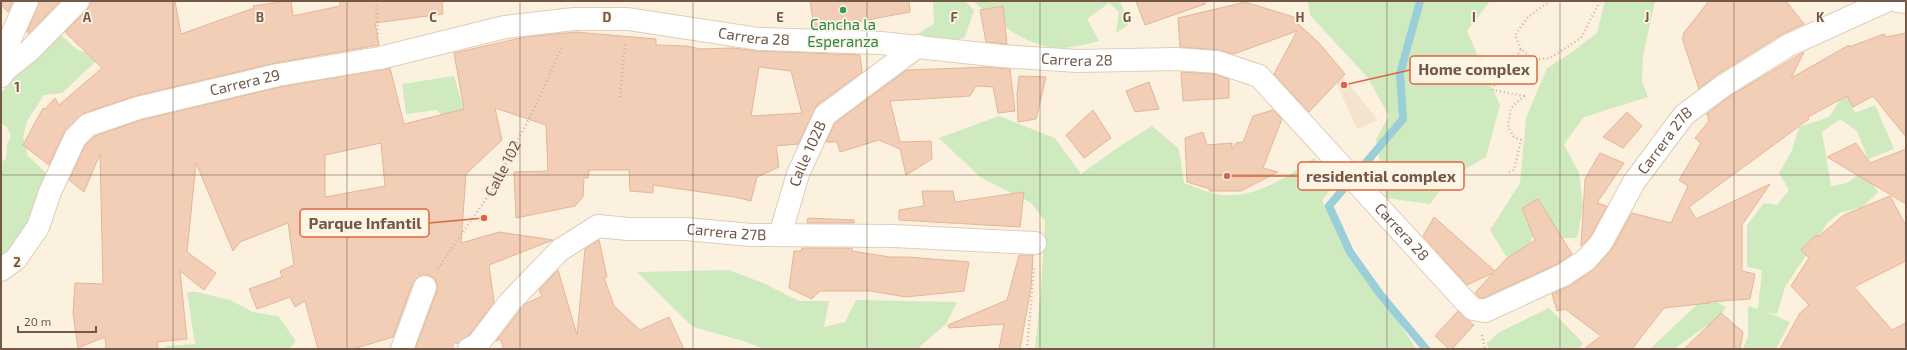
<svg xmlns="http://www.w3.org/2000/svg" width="1907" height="350" font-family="'Exo 2',sans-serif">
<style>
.residential{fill:#f4e3cd}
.green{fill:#cfeabe}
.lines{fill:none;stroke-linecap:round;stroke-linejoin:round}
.stream{stroke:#9aced8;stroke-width:8}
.building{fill:#f2ceb6;stroke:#e5b596;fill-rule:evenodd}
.street-casing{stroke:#e0cdbb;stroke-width:24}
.secondary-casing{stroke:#e5ceb9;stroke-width:24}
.path{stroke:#d6b29a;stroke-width:2.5;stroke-dasharray:1 3;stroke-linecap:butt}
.street{stroke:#fff;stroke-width:22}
.secondary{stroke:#fff;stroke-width:22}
.grid{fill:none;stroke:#735747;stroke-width:1;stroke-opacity:0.55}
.leisure-dot{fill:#2e9e5b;stroke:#fff5e5;stroke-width:1.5}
.labels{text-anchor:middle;stroke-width:3.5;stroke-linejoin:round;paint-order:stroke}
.leisure-label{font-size:15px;fill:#27864d;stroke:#fff5e5}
.street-label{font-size:15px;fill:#735747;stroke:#fff5e5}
.grid-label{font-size:13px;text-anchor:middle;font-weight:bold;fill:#735747;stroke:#fff5e5;stroke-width:3.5;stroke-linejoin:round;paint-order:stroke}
.leader{fill:none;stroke:#de6542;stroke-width:1.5}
.callout-dot{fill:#de6542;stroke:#fff5e5;stroke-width:1.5}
.callout{fill:#fff5e5;stroke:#de6542;stroke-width:1.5}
.callout-label{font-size:16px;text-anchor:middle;font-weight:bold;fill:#735747}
</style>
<rect width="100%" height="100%" fill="#fcf1df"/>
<polygon class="residential" points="1322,51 1378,120 1357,129"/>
<g class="green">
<polygon points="933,1 965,1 974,10 965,37 945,44 914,36 934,24"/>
<path d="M 973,1 L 1120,1 L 1129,24 L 1116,33 L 1119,12 L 1109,3 L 1087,19 L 1099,41 C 1090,43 1081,46 1072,47 C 1033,54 1000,24 973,1 Z"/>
<polygon points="1308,1 1490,1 1467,31 1500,105 1486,157 1448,179 1430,204 1386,198 1376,139 1389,116 1368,78 1310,15"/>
<polygon points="1605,1 1655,1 1643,56 1642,81 1648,97 1584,117 1564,144 1579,173 1583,207 1577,238 1559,238 1538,227 1515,271 1490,230 1520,183 1526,118 1547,68 1568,55 1597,33"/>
<path d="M 57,32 C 69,41 71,48 86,53 L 98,38 L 126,46 L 94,63 L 62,93 L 44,95 L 27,121 L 23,137 L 28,156 L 49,176 L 28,228 L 1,260 L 1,163 L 6,158 L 7,145 L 11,136 L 7,127 L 1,123 L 1,94 L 11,79 Z"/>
<polygon points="454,76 465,114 443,116 437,110 406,114 402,84"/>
<polygon points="1845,92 1855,113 1875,105 1894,149 1868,159 1857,131 1840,119 1822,132 1831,186 1847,183 1864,170 1878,192 1863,207 1840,213 1828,222 1785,287 1777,314 1766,312 1790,322 1776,349 1743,349 1748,336 1748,306 1758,309 1762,270 1747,267 1747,225 1764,203 1777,205 1789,190 1779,173 1792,150 1799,127 1829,117"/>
<path d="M 999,116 L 1055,138 L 1081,174 L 1120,146 L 1152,126 L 1179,149 L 1184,183 C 1196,187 1210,194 1222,195 C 1257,198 1287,177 1314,158 L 1337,181 L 1322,201 L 1416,349 L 1035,349 L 1041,290 L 1045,221 L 1031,203 L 980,177 L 939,138 Z"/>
<polygon points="729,270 763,283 799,301 829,301 824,327 845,322 856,300 957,302 946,324 917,349 765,349 743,341 693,327 637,272"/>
<polygon points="187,292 196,292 230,300 253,312 278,316 296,341 289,349 167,349 166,346 195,344"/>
<polygon points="1706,296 1726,307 1713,328 1706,326 1674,349 1650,349"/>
<polygon points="1549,308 1583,343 1579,349 1488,349 1487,343 1498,333"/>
</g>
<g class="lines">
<polyline class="stream" points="1420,1 1400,74 1403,119 1329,206 1350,252 1380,294 1426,349"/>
</g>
<g class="building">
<polygon points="1,1 13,1 8,12 1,5"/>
<polygon points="39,1 60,1 29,34 27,32"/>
<polygon points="90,1 175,1 181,34 254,8 253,6 287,1 291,1 293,16 340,6 340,1 442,1 443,14 375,23 379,45 275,63 135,96 84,113 64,133 49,165 23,145 43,108 45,109 55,98 59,105 102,68 65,32 87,10"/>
<polygon points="810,1 909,1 910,12 856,22 857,30 814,28"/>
<polygon points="1136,1 1205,1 1205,4 1145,25"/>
<polygon points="1709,1 1786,1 1804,24 1782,34 1716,75 1699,89 1682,38 1684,35 1683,34"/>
<polygon points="1245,2 1294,17 1294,20 1319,43 1345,74 1309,112 1274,74 1297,31 1234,54 1218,50 1180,47 1178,18"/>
<polygon points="1003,6 1007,44 986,42 980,10"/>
<path d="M 575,32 L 656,39 L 656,45 L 687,46 L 700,49 L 732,48 L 758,51 L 860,55 L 862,72 L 817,105 L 798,144 L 776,146 L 779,167 L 757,177 L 751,201 L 735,197 L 653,185 L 653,193 L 630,191 L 629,170 L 589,170 L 588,178 L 584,178 L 583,197 L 575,206 L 516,218 L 514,172 L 548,171 L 546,125 L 495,108 L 502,140 L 466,174 L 461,243 L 499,232 L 553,240 L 489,265 L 494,302 L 470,334 L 458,344 L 454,342 L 452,349 L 415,349 L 437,291 L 437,285 L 435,279 L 429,275 L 423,275 L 417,278 L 413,282 L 393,337 L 353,349 L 318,349 L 305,301 L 295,307 L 290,297 L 257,309 L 249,289 L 282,277 L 280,271 L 294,265 L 288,223 L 240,242 L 233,251 L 196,163 L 187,252 L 216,273 L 204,290 L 180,271 L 187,339 L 157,342 L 158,349 L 106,349 L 105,337 L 78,348 L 73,313 L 75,283 L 103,284 L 100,154 L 84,192 L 69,180 L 85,145 L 95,136 L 141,120 L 280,87 L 390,68 L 404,124 L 464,109 L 454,53 L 525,37 ZM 759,67 L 791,71 L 802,113 L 751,116 ZM 381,143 L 385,186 L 325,197 L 325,155 Z"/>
<polygon points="1906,33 1906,137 1873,96 1853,107 1847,96 1808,117 1809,119 1689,207 1696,219 1770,184 1742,225 1742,271 1755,274 1750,299 1707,302 1709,303 1664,308 1632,349 1584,349 1601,336 1565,309 1557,311 1552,294 1570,286 1595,268 1612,249 1632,213 1671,223 1688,186 1679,180 1701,143 1695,138 1709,121 1707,114 1730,96 1804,52 1791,78 1849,45 1849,47 1884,34 1886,37"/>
<polygon points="989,67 1010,69 1015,111 998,113 993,87 976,86 970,96 890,101 900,142 931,141 932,159 906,175 900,149 879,140 840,152 837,142 826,142 835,123 907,70"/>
<polygon points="1181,72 1215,74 1229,79 1229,98 1183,101"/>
<polygon points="1019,76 1046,77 1036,119 1018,122 1017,94"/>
<polygon points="1149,82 1159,109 1135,112 1126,91"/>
<polygon points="1093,110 1111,138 1084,158 1066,135"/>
<polygon points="1273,110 1282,119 1263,168 1278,172 1241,191 1209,191 1210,189 1187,182 1185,138 1203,132 1207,145 1232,143 1232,149 1236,143 1243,142 1253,116"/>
<polygon points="1627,112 1642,126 1623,148 1603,137"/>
<polygon points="1856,143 1870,163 1906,149 1906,204 1827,157"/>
<polygon points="1600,153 1624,163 1597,203 1607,206 1591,236 1581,246 1585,179"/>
<polygon points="922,191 953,191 955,202 1024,192 1020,227 899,220 899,210 924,206"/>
<polygon points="1890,196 1906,226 1906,261 1854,287 1892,330 1906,323 1906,349 1780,349 1800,313 1809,305 1791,286 1809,258 1801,250 1815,236 1819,236 1844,215"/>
<polygon points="1538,199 1572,254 1557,264 1483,298 1479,297 1475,293 1493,273 1467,285 1423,236 1434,217 1495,271 1506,259 1535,240 1522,208"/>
<polygon points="808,218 854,220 854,223 807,223"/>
<polygon points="599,240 607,277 604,278 614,306 640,330 669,317 684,349 504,349 500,339 496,341 525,304 542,296 539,290 558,270 577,335 585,249"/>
<polygon points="802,248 852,248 852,251 890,257 908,257 969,262 964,291 906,297 870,291 820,291 812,299 789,288 794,251 801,251"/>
<polygon points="1019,255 1033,255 1031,287 1020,349 999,349 1004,324 949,328 948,325 1007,300"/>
<polygon points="1458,311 1474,325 1452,349 1449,349 1435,336"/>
<polygon points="1721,313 1743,332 1740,349 1684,349"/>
</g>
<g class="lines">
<defs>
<g id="street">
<polyline points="1898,1 1906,2"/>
<polyline points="4,71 29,51 78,1"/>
<path id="s2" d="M 780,235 L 798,174 L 825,115 L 918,46"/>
<path id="s3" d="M 1,270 L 16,259 L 38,227 L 50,192 L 75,138 L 88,125 L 138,108 L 278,75 L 380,58 L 505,27 L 574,19 L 628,19 L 759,39 L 881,43 L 1001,56 L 1078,61 L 1176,59 L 1217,62 L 1259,76 L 1464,300 L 1473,309 L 1485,311 L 1563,275 L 1586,260 L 1601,243 L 1634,182 L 1684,115 L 1723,86 L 1789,45 L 1886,1"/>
<polyline points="402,349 425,287"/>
<path id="s4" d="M 469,349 L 478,344 L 510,302 L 560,250 L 598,226 L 628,229 L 686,229 L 751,235 L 894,236 L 1035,243"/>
</g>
<polyline id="secondary" points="1,76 4,71 10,39 27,1"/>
</defs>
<use href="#street" class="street-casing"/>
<use href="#secondary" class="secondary-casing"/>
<g class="path">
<polyline points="376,1 378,34"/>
<polyline points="1521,49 1515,35 1528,17 1550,1"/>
<polyline points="620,97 625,44"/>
<polyline points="1509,172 1514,170 1521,140 1514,137 1508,127 1511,108 1524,96 1493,90 1498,72 1506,57 1515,60 1521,49 1534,60 1550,58 1581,38 1600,1"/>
<path id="s1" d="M 438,268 L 491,192 L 536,105 L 562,46"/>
<polyline points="1482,335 1485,349"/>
<polyline points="1027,349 1034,267"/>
</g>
<use href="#street" class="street"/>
<use href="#secondary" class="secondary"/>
</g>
<path class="grid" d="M 173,1 L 173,349M 347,1 L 347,349M 520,1 L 520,349M 693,1 L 693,349M 867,1 L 867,349M 1040,1 L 1040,349M 1214,1 L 1214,349M 1387,1 L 1387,349M 1560,1 L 1560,349M 1734,1 L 1734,349M 1,175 L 1906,175"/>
<circle class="leisure-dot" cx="843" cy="10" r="4"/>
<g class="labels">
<g class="leisure-label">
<text x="843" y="30">Cancha la<tspan x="843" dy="17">Esperanza</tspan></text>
</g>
<g class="street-label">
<text dy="5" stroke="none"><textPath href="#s3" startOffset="852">Carrera 28</textPath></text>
<text dy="5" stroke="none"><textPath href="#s3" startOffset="1176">Carrera 28</textPath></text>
<text dy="5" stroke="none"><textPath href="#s3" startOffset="335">Carrera 29</textPath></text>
<text dy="5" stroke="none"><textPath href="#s3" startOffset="1946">Carrera 27B</textPath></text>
<text dy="5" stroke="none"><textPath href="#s2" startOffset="86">Calle 102B</textPath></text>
<text dy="5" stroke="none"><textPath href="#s1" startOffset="119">Calle 102</textPath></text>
<text dy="5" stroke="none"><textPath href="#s4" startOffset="309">Carrera 27B</textPath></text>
<text dy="5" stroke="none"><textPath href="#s3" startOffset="1572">Carrera 28</textPath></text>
</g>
</g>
<g class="grid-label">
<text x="87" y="22">A</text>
<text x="260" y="22">B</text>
<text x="433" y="22">C</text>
<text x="607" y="22">D</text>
<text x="780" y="22">E</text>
<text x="954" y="22">F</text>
<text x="1127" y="22">G</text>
<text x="1300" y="22">H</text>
<text x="1474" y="22">I</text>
<text x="1647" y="22">J</text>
<text x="1820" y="22">K</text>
<text x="17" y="92">1</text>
<text x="17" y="267">2</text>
</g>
<path class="leader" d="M1344 85L1410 70M1227 176L1298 176M484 218L429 223"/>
<g class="callout-dot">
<circle cx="1344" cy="85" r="4"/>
<circle cx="1227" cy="176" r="4"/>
<circle cx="484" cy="218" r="4"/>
</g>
<g class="callout">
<rect x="1410" y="56" width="127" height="28" rx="4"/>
<rect x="1298" y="162" width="166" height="28" rx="4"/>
<rect x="300" y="209" width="129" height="28" rx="4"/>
</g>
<g class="callout-label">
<text x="1474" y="75">Home complex</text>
<text x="1381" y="182">residential complex</text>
<text x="365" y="229">Parque Infantil</text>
</g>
<rect width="1907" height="350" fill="none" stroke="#735747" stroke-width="4"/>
<path d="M18 326v6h78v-6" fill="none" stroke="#735747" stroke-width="2"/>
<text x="24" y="326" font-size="12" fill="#735747" stroke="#fff5e5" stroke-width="3" paint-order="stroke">20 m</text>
</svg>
